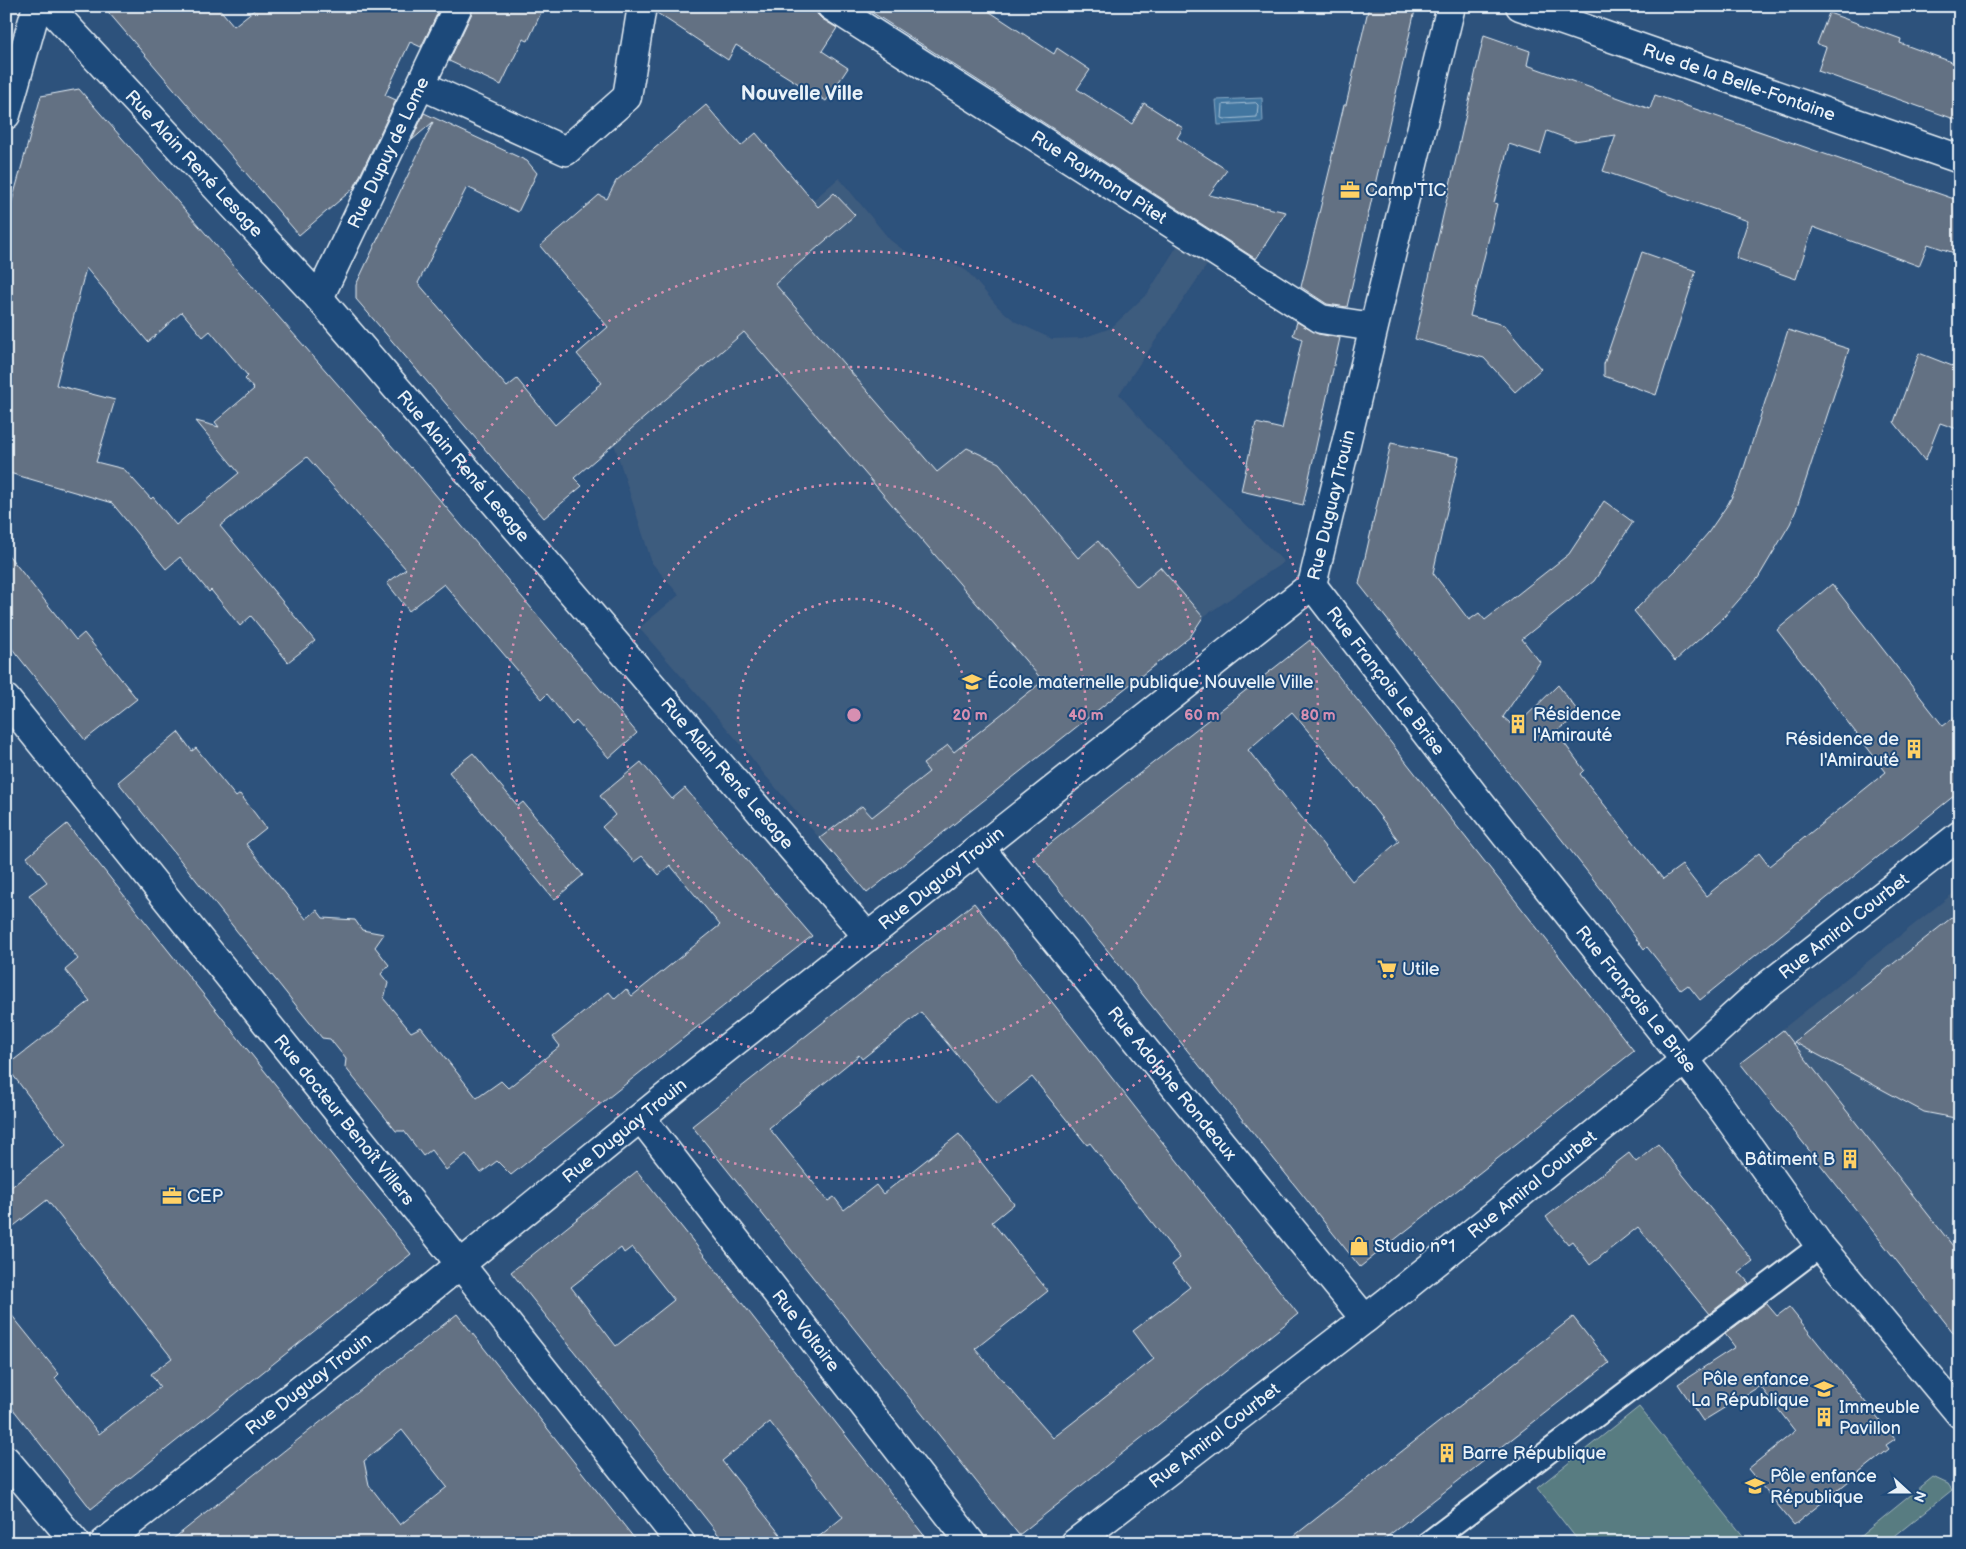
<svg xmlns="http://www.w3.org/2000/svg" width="1966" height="1549" font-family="'Balsamiq Sans',sans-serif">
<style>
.built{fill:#3e5b7e}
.green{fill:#597c81;stroke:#a0b6bc}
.water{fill:#4376a0;stroke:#85a7c3}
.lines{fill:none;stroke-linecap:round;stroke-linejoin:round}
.shore{stroke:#a6c0d5;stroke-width:1}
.building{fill:#647183;stroke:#e8f1f8;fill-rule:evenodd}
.lane-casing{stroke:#e8f1f8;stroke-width:26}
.street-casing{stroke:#e8f1f8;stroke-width:31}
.lane{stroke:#1f4a7a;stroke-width:22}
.street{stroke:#1f4a7a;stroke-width:28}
.ring{fill:none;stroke:#d78fb1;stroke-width:2.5;stroke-dasharray:2.5 5}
.labels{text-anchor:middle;stroke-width:4;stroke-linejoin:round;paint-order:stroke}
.street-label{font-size:18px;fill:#e8f1f8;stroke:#1f4a7a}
.poi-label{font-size:18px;fill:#e8f1f8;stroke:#1f4a7a;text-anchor:start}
.quarter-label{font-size:20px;font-weight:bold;fill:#e8f1f8;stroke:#1f4a7a}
.centre{fill:#d78fb1;stroke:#1f4a7a;stroke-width:2.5}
.ring-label{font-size:15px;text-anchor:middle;font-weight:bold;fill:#d78fb1;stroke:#1f4a7a;stroke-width:4;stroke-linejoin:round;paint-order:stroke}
</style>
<rect width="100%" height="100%" fill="#2d527c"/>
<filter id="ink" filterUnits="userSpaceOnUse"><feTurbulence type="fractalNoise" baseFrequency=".02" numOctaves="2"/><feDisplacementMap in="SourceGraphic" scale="10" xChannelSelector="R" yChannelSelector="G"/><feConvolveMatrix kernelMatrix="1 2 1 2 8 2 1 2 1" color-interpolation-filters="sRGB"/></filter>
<g filter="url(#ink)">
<g class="built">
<polygon points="839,178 890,240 902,249 919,258 953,263 967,271 999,308 1016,322 1052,339 1083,338 1111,328 1148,293 1179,243 1209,262 1119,394 1147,427 1284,562 1203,617 867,893 764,774 744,748 639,628 679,595 652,563 596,387"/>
<polygon points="1960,888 1960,1341 1740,1063"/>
</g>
<g class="green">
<polygon points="1639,1407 1749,1543 1580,1543 1537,1488"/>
<polygon points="1933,1477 1948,1484 1952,1490 1886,1543 1852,1543"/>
</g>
<polygon class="water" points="1262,98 1263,122 1218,125 1216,100"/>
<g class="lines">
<polygon class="shore" points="1256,103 1258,105 1257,117 1225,119 1222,118 1223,105"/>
</g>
<g class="building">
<polygon points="103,6 217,6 234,26 259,6 441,6 421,47 410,42 385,95 396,100 354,188 299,235"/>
<polygon points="473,6 544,6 528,41 523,39 501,85 449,61 472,13"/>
<polygon points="657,6 816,6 817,14 822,19 837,28 822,51 848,68 826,101 736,45 728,60 657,13"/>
<polygon points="862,6 981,6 1054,54 1057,48 1090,70 1077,89 1132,124 1144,103 1183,128 1177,138 1227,170 1209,195 1286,212 1256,259"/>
<polygon points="1369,6 1416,6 1347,307 1327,304 1301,287 1332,160 1331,160 1344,105 1346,105"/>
<polygon points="1829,13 1901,39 1900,43 1960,65 1960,121 1818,71 1826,47 1817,44"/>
<polygon points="1484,35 1530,51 1527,65 1650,109 1655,95 1960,201 1960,255 1928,244 1919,266 1813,227 1796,279 1736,258 1748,221 1603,171 1616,135 1574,141 1547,131 1540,154 1509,144 1494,203 1497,204 1470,316 1504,325 1541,369 1515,392 1484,358 1415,339"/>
<path d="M 79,89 L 411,468 L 412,467 L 637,733 L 609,758 L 576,721 L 572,725 L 547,694 L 542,699 L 444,584 L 409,611 L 387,583 L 406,569 L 307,457 L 220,526 L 315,641 L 288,662 L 251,616 L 240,626 L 211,590 L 209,592 L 180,557 L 166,569 L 112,503 L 6,472 L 6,223 L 41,96 ZM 86,268 L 148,342 L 182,312 L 203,337 L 210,331 L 248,376 L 245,379 L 254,389 L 215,422 L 219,427 L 196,421 L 239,473 L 176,525 L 153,497 L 151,499 L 124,469 L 96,462 L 115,400 L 56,385 Z"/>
<polygon points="706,105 741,146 756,133 818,207 834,193 855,215 775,284 937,472 967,448 999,463 1078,558 1098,541 1137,587 1160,567 1203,617 1190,637 867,893 820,838 862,806 872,817 929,772 923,764 948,745 954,752 1043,681 744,332 574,478 582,486 544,518 356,299 356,285 433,122 412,140 424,113 527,161 537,173 518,212 467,187 418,283 507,387 517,379 555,425 597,388 596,387 602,383 577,354 608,327 540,246 599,195 607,199 616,181"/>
<polygon points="1642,252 1696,271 1656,395 1604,376 1604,364"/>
<polygon points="1297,322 1318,334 1340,338 1303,505 1241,491 1256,423 1282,429 1302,339 1293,335"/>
<polygon points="1788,330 1849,349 1796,510 1790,524 1758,578 1724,617 1675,661 1634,611 1679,567 1708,533 1728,504 1739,483"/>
<polygon points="1919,353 1960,369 1960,430 1940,423 1925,461 1894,422"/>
<polygon points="1391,443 1459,457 1433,573 1469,620 1479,613 1485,620 1569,554 1604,501 1633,522 1594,581 1522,639 1540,662 1503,717 1515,727 1558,685 1580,714 1556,732 1584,770 1580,774 1663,879 1682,865 1706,896 1759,853 1769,866 1886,772 1777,630 1832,584 1943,726 1960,713 1960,791 1700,1000 1688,985 1681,990 1647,947 1644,950 1601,889 1359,584"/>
<polygon points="6,552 76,640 84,633 137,699 85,740 6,641"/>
<path d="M 1310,640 L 1634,1051 L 1360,1267 L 1033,857 ZM 1292,712 L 1357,789 L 1358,788 L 1399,841 L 1352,881 L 1248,750 Z"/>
<polygon points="178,732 192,751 196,748 236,797 240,794 266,828 246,844 306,919 317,910 323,918 355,920 362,930 384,934 375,947 389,965 381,974 388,983 384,999 411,1032 421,1027 477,1098 501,1081 508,1088 560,1046 553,1037 609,992 615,999 626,989 632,996 720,925 670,865 659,875 642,856 634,862 602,827 615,815 600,796 641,762 672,799 685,788 812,936 511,1175 497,1161 481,1173 466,1154 446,1170 431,1150 423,1156 404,1131 396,1131 345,1067 346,1059 330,1039 322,1038 118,782"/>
<polygon points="473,753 518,806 523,802 583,875 554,900 449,772"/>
<polygon points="67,824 411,1254 91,1509 6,1400 6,1308 59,1374 55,1378 99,1434 160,1387 151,1374 172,1358 47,1200 6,1232 6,1191 66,1145 6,1066 90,1001 65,970 78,959 29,895 47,882 27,857"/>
<path d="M 974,903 L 1298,1314 L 1019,1535 L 692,1126 ZM 921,1012 L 998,1104 L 1032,1077 L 1087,1145 L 1090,1143 L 1180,1258 L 1172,1265 L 1190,1287 L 1133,1331 L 1154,1359 L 1053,1438 L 975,1349 L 1048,1291 L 992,1222 L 1014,1204 L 959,1134 L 883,1194 L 876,1185 L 844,1210 L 834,1197 L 828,1201 L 769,1128 L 859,1055 L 862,1059 Z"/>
<polygon points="1960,911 1960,1119 1924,1112 1794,1042"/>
<polygon points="1783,1030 1960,1255 1960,1341 1740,1063"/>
<polygon points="1658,1144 1753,1261 1739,1272 1749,1283 1709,1314 1638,1227 1590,1265 1572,1241 1568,1244 1546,1217 1629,1153 1636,1162"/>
<path d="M 637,1171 L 720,1275 L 930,1543 L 811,1543 L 843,1517 L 770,1422 L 722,1461 L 787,1543 L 725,1543 L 577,1355 L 511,1272 ZM 632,1247 L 674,1300 L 616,1346 L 571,1287 L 621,1248 L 624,1253 Z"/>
<polygon points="1766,1303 1777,1316 1789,1307 1895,1439 1886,1445 1889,1449 1794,1525 1748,1469 1795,1431 1760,1386 1703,1421 1678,1384 1735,1347 1725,1334"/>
<path d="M 457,1314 L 638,1543 L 168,1543 L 367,1385 ZM 402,1430 L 447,1487 L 400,1525 L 369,1485 L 364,1461 Z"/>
<polygon points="1573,1317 1609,1363 1379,1543 1285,1543"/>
</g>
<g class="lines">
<defs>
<polyline id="lane" points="1428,1543 1820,1246"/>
<g id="street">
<path id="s1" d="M 48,6 L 319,298 L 868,937"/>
<path id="s2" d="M 831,6 L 1321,319 L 1373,327"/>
<path id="s3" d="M 1520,6 L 1960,159"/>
<polyline points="421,85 566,151 627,97 642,6"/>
<polyline points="6,115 37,6"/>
<path id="s4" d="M 319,298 L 458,6"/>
<path id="s5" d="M 1312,585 L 1480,803 L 1708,1089 L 1820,1246 L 1960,1414"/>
<path id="s6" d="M 6,699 L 445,1245 L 681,1543"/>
<path id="s7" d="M 980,848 L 1365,1319"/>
<path id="s8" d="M 641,1118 L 971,1543"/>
<polyline points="6,1460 76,1543"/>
<path id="s9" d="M 104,1543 L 435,1285 L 689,1078 L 1312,585 L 1451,6"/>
<path id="s10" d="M 1075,1543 L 1387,1302 L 1684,1061 L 1762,990 L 1960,835"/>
</g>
</defs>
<use href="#lane" class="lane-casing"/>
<use href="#street" class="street-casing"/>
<use href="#lane" class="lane"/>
<use href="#street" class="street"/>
</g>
</g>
<g class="ring">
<circle cx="854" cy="715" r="116"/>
<circle cx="854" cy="715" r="232"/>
<circle cx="854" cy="715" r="348"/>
<circle cx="854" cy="715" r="464"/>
</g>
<defs>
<symbol id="office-bare" viewBox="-9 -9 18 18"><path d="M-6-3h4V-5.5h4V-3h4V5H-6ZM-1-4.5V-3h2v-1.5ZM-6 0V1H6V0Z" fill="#ffd166" stroke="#1f4a7a" stroke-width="2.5" paint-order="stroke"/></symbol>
<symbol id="school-bare" viewBox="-9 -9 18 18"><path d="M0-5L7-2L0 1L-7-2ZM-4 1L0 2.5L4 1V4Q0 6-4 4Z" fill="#ffd166" stroke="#1f4a7a" stroke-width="2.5" paint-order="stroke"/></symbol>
<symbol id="building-bare" viewBox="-9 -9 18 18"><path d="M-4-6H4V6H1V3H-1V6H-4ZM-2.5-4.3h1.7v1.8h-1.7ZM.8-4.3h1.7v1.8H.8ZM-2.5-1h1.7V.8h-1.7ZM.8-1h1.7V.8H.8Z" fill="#ffd166" stroke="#1f4a7a" stroke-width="2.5" paint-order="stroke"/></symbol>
<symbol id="supermarket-bare" viewBox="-9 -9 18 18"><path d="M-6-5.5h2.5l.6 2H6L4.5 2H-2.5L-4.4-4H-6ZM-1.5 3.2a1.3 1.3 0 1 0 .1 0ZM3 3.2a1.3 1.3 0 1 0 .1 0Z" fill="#ffd166" stroke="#1f4a7a" stroke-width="2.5" paint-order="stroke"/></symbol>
<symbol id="shop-bare" viewBox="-9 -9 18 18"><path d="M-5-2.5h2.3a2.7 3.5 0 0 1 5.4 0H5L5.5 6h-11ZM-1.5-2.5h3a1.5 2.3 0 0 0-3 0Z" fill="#ffd166" stroke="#1f4a7a" stroke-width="2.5" paint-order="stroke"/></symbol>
</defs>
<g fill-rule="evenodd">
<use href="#office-bare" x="1336" y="176" width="28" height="28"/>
<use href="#school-bare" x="958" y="668" width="28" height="28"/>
<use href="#building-bare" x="1504" y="710" width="28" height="28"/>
<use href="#building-bare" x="1900" y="735" width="28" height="28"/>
<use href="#supermarket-bare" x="1373" y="955" width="28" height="28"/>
<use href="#building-bare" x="1836" y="1145" width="28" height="28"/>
<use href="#office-bare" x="158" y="1182" width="28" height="28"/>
<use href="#shop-bare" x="1345" y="1232" width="28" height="28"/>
<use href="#school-bare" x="1810" y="1375" width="28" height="28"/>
<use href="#building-bare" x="1810" y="1403" width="28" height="28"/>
<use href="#building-bare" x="1433" y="1439" width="28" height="28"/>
<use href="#school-bare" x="1741" y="1472" width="28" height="28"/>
</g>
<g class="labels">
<g class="street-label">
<text dy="6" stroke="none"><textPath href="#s3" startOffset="232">Rue de la Belle-Fontaine</textPath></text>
<text dy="6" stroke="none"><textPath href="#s4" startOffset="161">Rue Dupuy de Lome</textPath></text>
<text dy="6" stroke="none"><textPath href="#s1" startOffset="215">Rue Alain René Lesage</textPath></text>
<text dy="6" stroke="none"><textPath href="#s2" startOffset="318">Rue Raymond Pitet</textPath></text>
<text dy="6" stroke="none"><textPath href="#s1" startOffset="620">Rue Alain René Lesage</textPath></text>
<text dy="6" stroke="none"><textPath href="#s9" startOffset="1624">Rue Duguay Trouin</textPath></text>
<text dy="6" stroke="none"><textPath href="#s5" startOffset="121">Rue François Le Brise</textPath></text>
<text dy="6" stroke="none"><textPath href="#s1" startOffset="1025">Rue Alain René Lesage</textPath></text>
<text dy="6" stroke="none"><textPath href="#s9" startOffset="1069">Rue Duguay Trouin</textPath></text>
<text dy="6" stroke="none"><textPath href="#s10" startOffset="986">Rue Amiral Courbet</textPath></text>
<text dy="6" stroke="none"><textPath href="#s5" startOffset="526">Rue François Le Brise</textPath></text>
<text dy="6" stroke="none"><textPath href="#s7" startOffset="304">Rue Adolphe Rondeaux</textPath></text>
<text dy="6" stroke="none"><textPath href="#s6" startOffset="540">Rue docteur Benoît Villers</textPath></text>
<text dy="6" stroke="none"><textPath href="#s9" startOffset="664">Rue Duguay Trouin</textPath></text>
<text dy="6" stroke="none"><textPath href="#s10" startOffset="581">Rue Amiral Courbet</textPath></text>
<text dy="6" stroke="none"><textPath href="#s8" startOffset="269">Rue Voltaire</textPath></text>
<text dy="6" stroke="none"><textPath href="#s9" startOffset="259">Rue Duguay Trouin</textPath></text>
<text dy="6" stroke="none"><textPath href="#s10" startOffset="176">Rue Amiral Courbet</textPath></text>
</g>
<g class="poi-label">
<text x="1365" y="196">Camp'TIC</text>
<text x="987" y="688">École maternelle publique Nouvelle Ville</text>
<text x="1533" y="720">Résidence<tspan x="1533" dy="21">l'Amirauté</tspan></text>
<text x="1899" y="745" text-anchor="end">Résidence de<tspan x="1899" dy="21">l'Amirauté</tspan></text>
<text x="1402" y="975">Utile</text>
<text x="1835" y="1165" text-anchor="end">Bâtiment B</text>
<text x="187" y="1202">CEP</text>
<text x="1374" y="1252">Studio n°1</text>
<text x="1809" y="1385" text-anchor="end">Pôle enfance<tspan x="1809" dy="21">La République</tspan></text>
<text x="1839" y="1413">Immeuble<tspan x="1839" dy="21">Pavillon</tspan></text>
<text x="1462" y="1459">Barre République</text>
<text x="1770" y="1482">Pôle enfance<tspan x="1770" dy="21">République</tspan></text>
</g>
<g class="quarter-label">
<text x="802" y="100">Nouvelle Ville</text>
</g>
</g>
<circle cx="854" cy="715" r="8" class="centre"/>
<g class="ring-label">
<text x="970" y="720">20 m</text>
<text x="1086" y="720">40 m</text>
<text x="1202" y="720">60 m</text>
<text x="1318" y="720">80 m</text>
</g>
<rect width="1966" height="1549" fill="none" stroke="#1f4a7a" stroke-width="25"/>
<rect x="12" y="12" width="1941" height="1524" fill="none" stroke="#e8f1f8" stroke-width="2" filter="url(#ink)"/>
<g transform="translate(1908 1492) rotate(111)" stroke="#1f4a7a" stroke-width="4" paint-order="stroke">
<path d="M0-4L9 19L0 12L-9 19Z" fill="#e8f1f8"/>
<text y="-8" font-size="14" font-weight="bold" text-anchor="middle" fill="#e8f1f8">N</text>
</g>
</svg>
